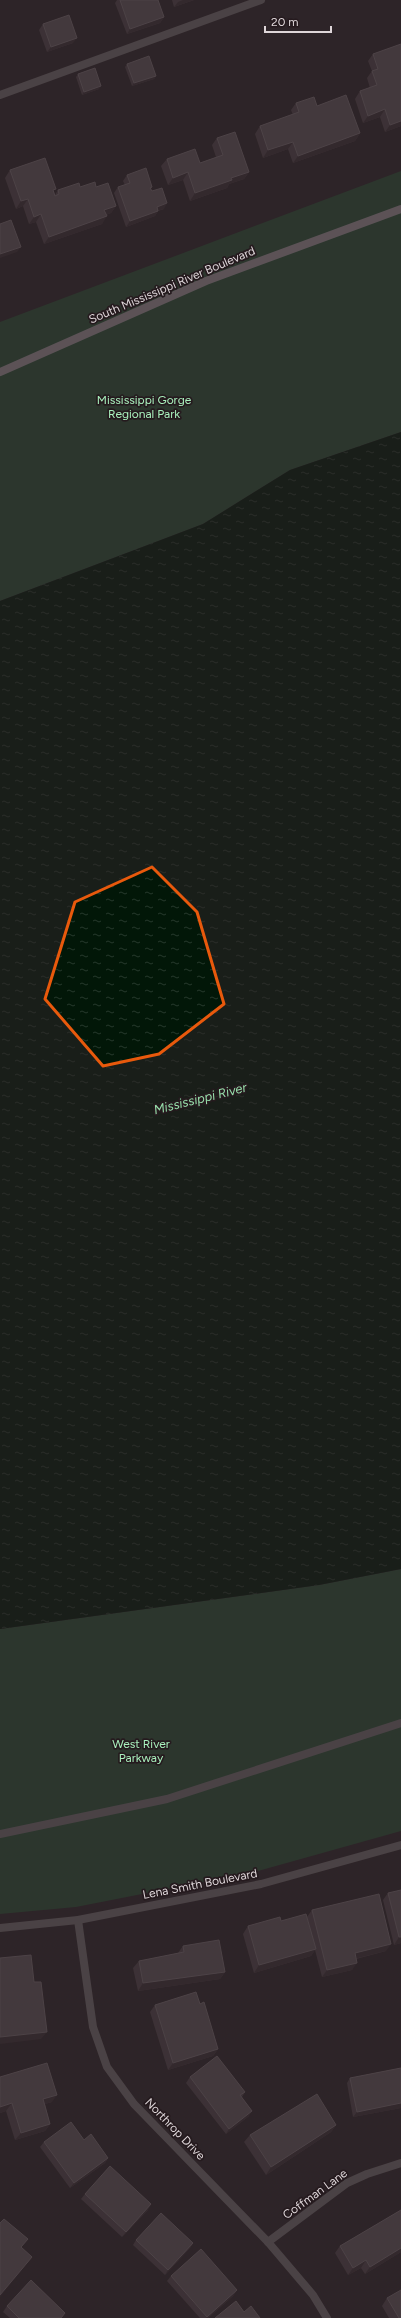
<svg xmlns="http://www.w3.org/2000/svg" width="401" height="2318" font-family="Figtree,sans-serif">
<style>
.park{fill:#2a4c34}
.water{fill:url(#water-ripples)}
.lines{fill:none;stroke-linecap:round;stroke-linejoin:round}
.lane{stroke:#6d6769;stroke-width:8}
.street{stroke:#6d6769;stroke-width:8}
.secondary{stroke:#948b8f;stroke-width:8}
.wall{fill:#4e4247}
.shaded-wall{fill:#3b2f34}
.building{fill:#5d5257;stroke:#72676b}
.marked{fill:none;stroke:#e8590c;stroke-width:3;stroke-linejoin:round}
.labels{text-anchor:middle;stroke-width:3.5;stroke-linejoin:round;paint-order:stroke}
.street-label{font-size:12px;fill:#ded6d9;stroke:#251a1e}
.park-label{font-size:12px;fill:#a9f1bd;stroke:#251a1e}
.water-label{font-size:13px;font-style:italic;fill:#97dfab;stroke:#251a1e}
</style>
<defs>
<pattern id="water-ripples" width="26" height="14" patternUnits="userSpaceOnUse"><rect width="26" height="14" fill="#021708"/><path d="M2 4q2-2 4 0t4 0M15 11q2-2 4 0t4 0" fill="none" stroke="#26382b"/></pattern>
</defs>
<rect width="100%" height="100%" fill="#2e2428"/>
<g class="park">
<polygon points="401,171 401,432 290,470 203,524 0,601 0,322"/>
<polygon points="401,1569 401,1831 258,1871 76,1907 0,1914 0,1629 319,1585"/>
</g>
<polygon class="water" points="401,432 401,1569 319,1585 0,1629 0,601 203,524 290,470"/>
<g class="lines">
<polyline class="lane" points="0,95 261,0"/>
<g class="street">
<polyline points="0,1834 167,1799 401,1723"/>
<polyline points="78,1920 93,2027 107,2067 134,2104 268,2242 313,2295 327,2318"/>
<polyline points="0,1928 78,1920 261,1884 401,1845"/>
<polyline points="268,2242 347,2183 367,2174 401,2163"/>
</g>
<polyline class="secondary" points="0,372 206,281 401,209"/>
</g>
<g class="wall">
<polygon points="117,0 158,0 164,17 160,23 127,34 115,3"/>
<polygon points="172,0 194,0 174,7"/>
<polygon points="43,24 73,43 47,52 39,30"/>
<polygon points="373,54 401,126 385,132 380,117 363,123 355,99 360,91 370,88 367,78 372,71 368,61"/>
<polygon points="127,64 156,76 154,79 132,86 125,67"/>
<polygon points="78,74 99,89 82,95 76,77"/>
<polygon points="296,103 317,106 360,133 355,141 293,163 288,149 263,158 255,134 260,126 293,115 291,110"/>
<polygon points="217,138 249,172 244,179 229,184 227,188 190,201 183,180 168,185 161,166 167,159 200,163 216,157 212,145"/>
<polygon points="10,170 54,192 55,195 58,190 80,187 96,187 116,206 111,213 106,215 102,224 44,244 36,222 29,224 23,206 16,209 5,178"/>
<polygon points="127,175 152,187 151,189 152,191 164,209 158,211 155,216 126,227 114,193 118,187 125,185 123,181"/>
<polygon points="401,1890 401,1943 394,1945 383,1900 388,1893"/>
<polygon points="312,1910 386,1951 356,1959 352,1970 322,1977 315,1950 311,1956 254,1973 243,1934 248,1926 281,1921 310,1928 307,1917"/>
<polygon points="183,1946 225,1972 220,1979 138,1991 133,1968 139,1961 178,1953"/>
<polygon points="155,2005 218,2049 213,2056 168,2070 150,2012"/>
<polygon points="401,2068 401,2108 353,2117 347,2083 350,2078"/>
<polygon points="0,2077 52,2102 45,2104 50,2124 45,2131 15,2140 6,2111 0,2113"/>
<polygon points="190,2077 245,2092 242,2097 249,2116 226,2134 186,2083"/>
<polygon points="336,2125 331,2132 266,2175 244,2142 250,2135"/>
<polygon points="84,2140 108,2158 105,2163 70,2188 40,2147 44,2142"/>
<polygon points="85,2194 148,2210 122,2237 81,2199"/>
<polygon points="401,2210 401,2252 365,2274 361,2268 348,2275 335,2253 340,2246"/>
<polygon points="136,2240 193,2243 190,2248 165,2275 133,2245"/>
<polygon points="171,2276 237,2290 233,2296 208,2318 200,2318 167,2281"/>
<polygon points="387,2298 401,2318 389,2318 382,2306"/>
<polygon points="7,2306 62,2318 10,2318 3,2312"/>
</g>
<g class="shaded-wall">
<polygon points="183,0 194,0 174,7 178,2"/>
<polygon points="164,17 160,23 127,34 130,29"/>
<polygon points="77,38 73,43 47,52 51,47"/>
<polygon points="156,76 154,79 132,86 134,83"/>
<polygon points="101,86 99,89 82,95 84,92"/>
<polygon points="385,109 380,117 363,123 368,116"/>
<polygon points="401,121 401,126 385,132 390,125"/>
<polygon points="360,133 355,141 293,163 298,156"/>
<polygon points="293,142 288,149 263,158 268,150"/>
<polygon points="188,172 183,180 168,185 173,178"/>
<polygon points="249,172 244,179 229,184 227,188 190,201 195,193 231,178"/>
<polygon points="28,199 23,206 16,209 21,201"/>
<polygon points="167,203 164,209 153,212 157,207"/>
<polygon points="116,206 111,213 99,217 104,210"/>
<polygon points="158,211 155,216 126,227 130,221"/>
<polygon points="41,214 36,222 29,224 34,217"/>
<polygon points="107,216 102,224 44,244 49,237"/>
<polygon points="21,247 17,252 0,258 0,254"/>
<polygon points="399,1937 401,1937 401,1943 394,1945"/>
<polygon points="391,1944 386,1951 350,1960 355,1953"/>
<polygon points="316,1949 311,1956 254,1973 259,1965"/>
<polygon points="357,1963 352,1970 322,1977 327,1970"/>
<polygon points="225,1972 220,1979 138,1991 143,1983"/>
<polygon points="47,2032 41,2039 0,2044 0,2037"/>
<polygon points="218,2049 213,2056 168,2070 173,2063"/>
<polygon points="57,2095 52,2102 38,2106 43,2099"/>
<polygon points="12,2103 6,2111 0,2113 0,2107"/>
<polygon points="401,2103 401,2108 353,2117 357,2112"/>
<polygon points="252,2111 249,2116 226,2134 229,2129"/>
<polygon points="50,2124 45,2131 15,2140 21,2133"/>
<polygon points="336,2125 331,2132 266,2175 271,2167"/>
<polygon points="108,2158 105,2163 70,2188 74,2183"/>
<polygon points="151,2204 148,2210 122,2237 126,2232"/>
<polygon points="193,2243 190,2248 165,2275 168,2270"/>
<polygon points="401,2248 401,2252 365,2274 370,2267"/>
<polygon points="32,2257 0,2297 0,2296"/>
<polygon points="366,2260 361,2268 348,2275 353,2268"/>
<polygon points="237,2290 233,2296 208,2318 206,2318"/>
</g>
<g class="building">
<polygon points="120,0 158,0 164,17 130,29"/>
<polygon points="69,15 77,38 51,47 43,24"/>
<polygon points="401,44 401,121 390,125 385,109 368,116 360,91 377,85 372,71 378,69 373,54"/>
<polygon points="149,56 156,76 134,83 127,64"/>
<polygon points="95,68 101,86 84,92 78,74"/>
<polygon points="346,95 360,133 298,156 293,142 268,150 260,126 299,112 296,103 314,97 317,106"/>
<polygon points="235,132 249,172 231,178 232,180 195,193 188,172 173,178 167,159 195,149 200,163 223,155 217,138"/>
<polygon points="45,158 56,189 53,190 55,196 59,194 58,190 79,183 80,187 95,182 96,187 108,183 116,206 104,210 107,216 49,237 41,214 34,217 28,199 21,201 10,170"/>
<polygon points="146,168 152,187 150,188 152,191 162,188 167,203 157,207 158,211 130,221 118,187 130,183 127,175"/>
<polygon points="11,220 21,247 0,254 0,224"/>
<polygon points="401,1890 401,1937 399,1937 388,1893"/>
<polygon points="379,1894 391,1944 355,1953 357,1963 327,1970 312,1910"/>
<polygon points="306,1914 316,1949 259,1965 248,1926 280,1917 281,1921"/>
<polygon points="219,1940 225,1972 143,1983 139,1961 184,1952 183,1946"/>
<polygon points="31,1955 34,1982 41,1982 47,2032 0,2037 0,1958"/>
<polygon points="196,1992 200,2004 204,2002 218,2049 173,2063 155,2005"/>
<polygon points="217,2056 245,2092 240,2095 252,2111 229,2129 190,2077"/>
<polygon points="47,2063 57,2095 43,2099 50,2124 21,2133 12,2103 0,2107 0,2077"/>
<polygon points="401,2068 401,2103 357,2112 350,2078"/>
<polygon points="317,2094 336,2125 271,2167 250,2135"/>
<polygon points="71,2122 84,2140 91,2134 108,2158 74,2183 44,2142"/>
<polygon points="110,2166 151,2204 126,2232 85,2194"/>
<polygon points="401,2210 401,2248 370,2267 366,2260 353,2268 340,2246"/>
<polygon points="161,2213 193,2243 168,2270 136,2240"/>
<polygon points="4,2219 28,2239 21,2247 32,2257 0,2295 0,2223"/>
<polygon points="201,2249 237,2290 207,2317 171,2276"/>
<polygon points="31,2280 65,2313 61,2318 19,2318 7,2306"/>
<polygon points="401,2290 401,2318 399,2318 387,2298"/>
<polygon points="236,2301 244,2312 251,2306 260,2318 215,2318"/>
</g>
<path d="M0 0H401V2318H0ZM 152,867 L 197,912 L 224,1004 L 159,1054 L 103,1066 L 45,999 L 75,902 Z" fill="#2e2428" fill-opacity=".55" fill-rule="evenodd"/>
<path class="marked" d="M 152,867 L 197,912 L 224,1004 L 159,1054 L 103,1066 L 45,999 L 75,902 Z"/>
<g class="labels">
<g class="street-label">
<text transform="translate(172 285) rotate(-23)" y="4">South Mississippi River Boulevard</text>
<text transform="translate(200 1884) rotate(-11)" y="4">Lena Smith Boulevard</text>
<text transform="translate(175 2129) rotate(46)" y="4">Northrop Drive</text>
<text transform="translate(315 2194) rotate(-36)" y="4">Coffman Lane</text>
</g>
<g class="park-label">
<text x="144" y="404">Mississippi Gorge<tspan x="144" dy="14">Regional Park</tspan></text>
<text x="141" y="1748">West River<tspan x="141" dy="14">Parkway</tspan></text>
</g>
<g class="water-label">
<text transform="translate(200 1098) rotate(-14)" y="5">Mississippi River</text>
</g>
</g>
<path d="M265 26v6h66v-6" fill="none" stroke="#ded6d9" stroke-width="2"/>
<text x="271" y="26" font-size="12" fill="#ded6d9" stroke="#251a1e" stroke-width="3" paint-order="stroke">20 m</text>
</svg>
